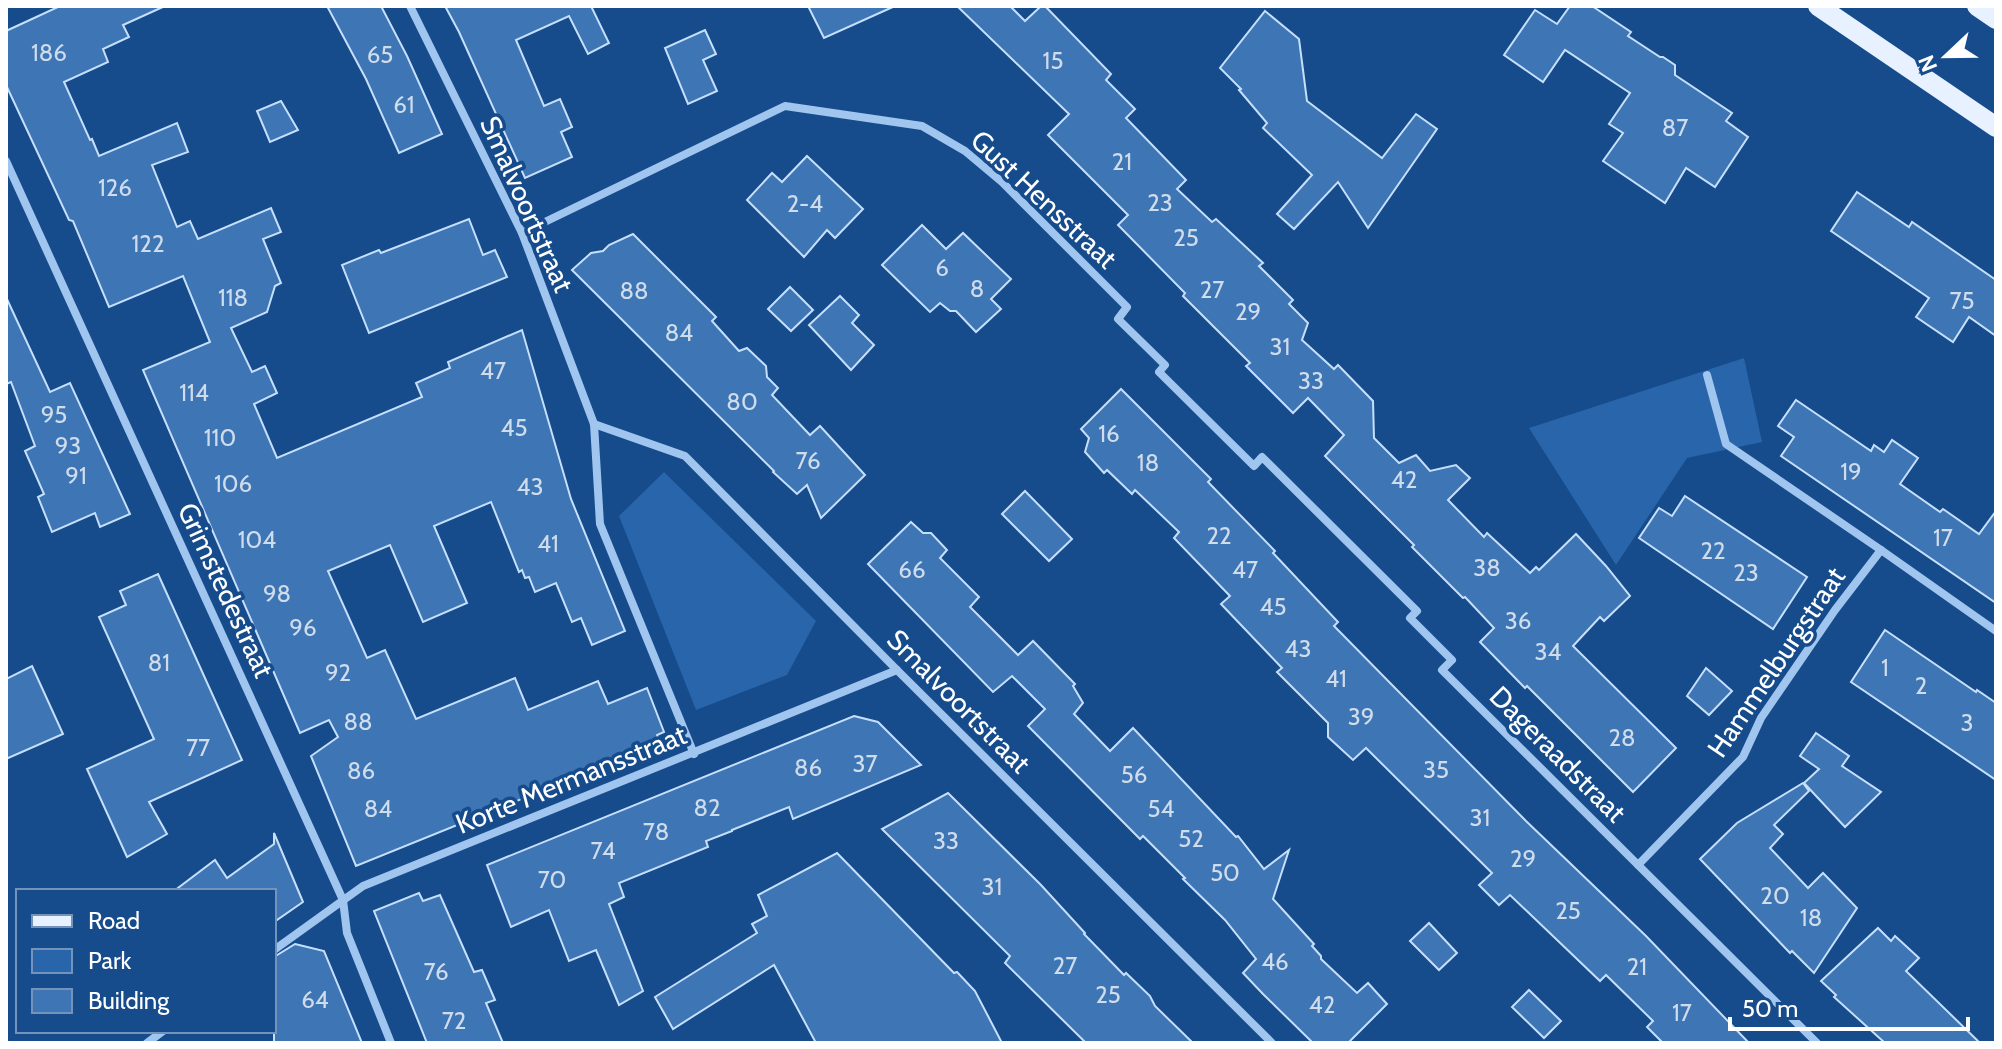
<svg xmlns="http://www.w3.org/2000/svg" width="2002" height="1049" font-family="Cabin,sans-serif">
<style>
.green{fill:#2865ab}
.building{fill:#3e75b5;stroke:#c6dffb;stroke-width:2}
.lines{fill:none;stroke-linecap:round;stroke-linejoin:round}
.minor{stroke:#a0c5ef;stroke-width:8}
.primary{stroke:#e8f1ff;stroke-width:20}
.labels{text-anchor:middle;stroke-width:7;stroke-linejoin:round;paint-order:stroke}
.number-label{font-size:24px;fill:#cfdcec}
.street-label{font-size:28px;fill:#fff;stroke:#164b8c}
</style>
<rect width="100%" height="100%" fill="#164b8c"/>
<g class="green">
<polygon points="1744,358 1762,442 1687,458 1616,565 1529,428"/>
<polygon points="664,472 816,621 787,675 696,710 619,516"/>
</g>
<g class="building">
<polygon points="60,6 165,6 123,25 129,37 103,49 108,62 64,82 90,140 92,139 99,156 177,123 188,152 152,165 177,227 190,221 198,239 271,208 281,232 263,239 281,283 275,286 267,312 231,328 252,372 265,366 277,393 254,404 277,458 422,397 416,383 450,368 448,362 522,330 571,499 625,631 592,645 581,618 572,622 556,583 535,592 529,577 525,578 522,570 519,572 491,502 434,526 467,603 423,622 390,545 328,571 367,658 385,650 416,719 515,678 528,710 598,681 608,704 647,688 664,732 657,735 660,743 356,866 311,756 338,737 329,720 300,733 143,370 210,342 183,276 109,307 73,221 69,220 6,85 6,31"/>
<polygon points="327,6 381,6 407,56 442,134 399,153 366,79"/>
<polygon points="445,6 591,6 609,43 588,54 569,16 516,40 544,106 560,99 572,127 561,132 572,157 525,178 459,32"/>
<polygon points="808,6 895,6 824,38"/>
<polygon points="957,6 1010,6 1025,21 1041,6 1045,6 1111,74 1106,80 1135,109 1126,118 1186,180 1177,189 1212,222 1216,219 1263,263 1259,266 1293,300 1289,304 1308,323 1302,340 1334,369 1338,365 1373,401 1374,438 1399,463 1416,455 1430,471 1456,465 1470,478 1448,500 1484,537 1487,533 1530,573 1536,567 1539,570 1576,534 1606,566 1630,596 1604,621 1600,617 1573,646 1676,748 1633,792 1527,686 1525,688 1480,642 1494,628 1465,597 1463,598 1412,547 1414,545 1325,456 1344,435 1308,398 1293,413 1246,366 1250,363 1183,296 1185,293 1118,225 1128,215 1048,135 1069,114"/>
<polygon points="1570,6 1592,6 1631,32 1628,36 1660,57 1663,57 1675,65 1675,75 1732,113 1726,121 1748,137 1715,187 1686,168 1665,203 1603,161 1623,133 1609,124 1630,93 1565,50 1543,82 1504,55 1535,10 1557,24"/>
<polygon points="1265,11 1299,39 1307,101 1382,158 1416,114 1437,129 1368,228 1338,182 1294,229 1277,214 1312,175 1263,128 1267,123 1239,90 1241,89 1220,68"/>
<polygon points="705,30 716,54 703,60 717,91 688,104 665,48"/>
<polygon points="281,101 298,130 270,142 257,111"/>
<polygon points="807,156 863,209 835,238 827,230 804,257 747,200 772,173 782,182"/>
<polygon points="1857,192 1909,227 1912,222 1996,280 1996,336 1969,317 1953,342 1916,317 1929,298 1831,231"/>
<polygon points="469,219 483,255 495,250 507,277 369,333 342,265 379,250 381,253"/>
<polygon points="922,225 946,249 963,233 1011,279 991,299 1001,309 976,332 956,311 950,311 940,303 930,312 882,265"/>
<polygon points="633,234 716,317 712,321 739,351 747,348 766,366 767,377 778,388 772,395 810,435 820,426 865,475 821,518 807,485 797,494 773,472 774,471 572,270 591,253 603,251 609,245"/>
<polygon points="790,287 813,310 791,331 768,309"/>
<polygon points="840,296 859,315 852,323 874,345 851,370 809,325"/>
<polygon points="6,297 50,392 70,383 130,514 100,527 95,513 52,532 38,497 44,494 25,451 35,446 11,382 6,384"/>
<polygon points="1121,389 1211,479 1208,482 1275,551 1273,553 1338,622 1334,626 1526,821 1646,936 1749,1043 1663,1043 1647,1027 1653,1021 1606,975 1600,981 1510,895 1499,905 1479,885 1492,873 1366,748 1353,760 1328,737 1328,723 1277,672 1282,668 1221,604 1230,596 1174,538 1179,532 1135,490 1132,494 1107,470 1104,473 1085,452 1089,438 1081,429"/>
<polygon points="1796,400 1871,451 1874,445 1884,452 1892,440 1918,458 1900,484 1940,512 1943,509 1979,534 1996,511 1996,603 1781,456 1794,437 1778,426"/>
<polygon points="1025,491 1072,539 1049,561 1002,514"/>
<polygon points="1685,496 1807,577 1773,629 1639,538 1659,508 1672,516"/>
<polygon points="911,522 923,533 931,533 947,550 940,558 979,597 970,607 1018,655 1033,641 1075,684 1073,686 1083,703 1074,714 1110,751 1133,728 1236,837 1238,836 1264,869 1289,850 1273,899 1314,944 1312,946 1321,956 1321,959 1357,993 1368,983 1387,1004 1348,1043 1313,1043 1263,994 1243,973 1256,959 1225,920 1183,879 1185,878 1143,836 1140,839 1028,726 1045,709 1012,676 993,692 868,564"/>
<polygon points="158,574 242,760 149,802 167,834 127,857 87,769 154,739 99,617 126,605 120,591"/>
<polygon points="1885,630 1976,692 1977,690 1996,703 1996,780 1851,682"/>
<polygon points="32,666 63,734 6,759 6,679"/>
<polygon points="1706,668 1732,691 1709,715 1687,696"/>
<polygon points="854,716 878,722 921,765 793,819 789,807 732,830 732,831 706,841 708,847 619,883 624,897 609,904 643,991 619,1005 596,950 569,961 549,910 511,927 487,865"/>
<polygon points="1816,733 1849,756 1842,766 1881,792 1845,827 1804,783 1819,769 1800,756"/>
<polygon points="1803,783 1809,791 1774,825 1783,834 1770,848 1808,888 1823,873 1857,908 1814,973 1792,951 1790,953 1700,859 1737,823"/>
<polygon points="948,793 1041,885 1085,933 1084,934 1124,975 1126,973 1150,996 1155,1006 1193,1043 1086,1043 1005,963 1010,956 882,829"/>
<polygon points="274,833 303,902 274,922 274,891 174,891 215,860 227,878 274,844"/>
<polygon points="837,853 954,973 957,972 975,991 1002,1043 816,1043 774,965 673,1029 655,997 757,933 752,924 767,916 758,895"/>
<polygon points="419,893 423,901 440,895 474,972 482,970 495,1000 486,1003 503,1043 427,1043 374,911"/>
<polygon points="1429,923 1457,953 1439,970 1410,941"/>
<polygon points="1878,928 1891,941 1895,936 1919,958 1906,971 1980,1043 1885,1043 1834,997 1836,995 1821,981"/>
<polygon points="295,944 324,951 362,1043 274,1043 274,957"/>
<polygon points="1529,990 1561,1021 1544,1038 1512,1007"/>
</g>
<g class="lines">
<g class="minor">
<polyline points="410,6 522,233 594,424 600,524 694,754"/>
<polyline points="6,161 343,900 347,933 391,1043"/>
<polyline points="522,233 785,106 922,126 965,151 1002,182 1127,307 1118,319 1165,365 1159,372 1254,466 1262,457 1417,611 1410,618 1452,660 1442,670 1817,1043"/>
<polyline points="1707,375 1726,444 1881,550 1996,631"/>
<polyline points="594,424 685,456 897,670 1272,1043"/>
<polyline points="1638,865 1743,757 1761,718 1835,610 1881,550"/>
<polyline points="274,950 363,886 897,670"/>
<polyline points="147,1043 163,1031"/>
</g>
<g class="primary">
<polyline points="1818,6 1996,127"/>
<polyline points="1977,6 1996,19"/>
</g>
</g>
<g class="labels">
<g class="number-label">
<text x="49" y="61">186</text>
<text x="380" y="63">65</text>
<text x="1053" y="69">15</text>
<text x="404" y="113">61</text>
<text x="1675" y="136">87</text>
<text x="1122" y="170">21</text>
<text x="115" y="196">126</text>
<text x="1160" y="211">23</text>
<text x="805" y="212">2-4</text>
<text x="1186" y="246">25</text>
<text x="148" y="252">122</text>
<text x="942" y="276">6</text>
<text x="977" y="297">8</text>
<text x="1212" y="298">27</text>
<text x="634" y="299">88</text>
<text x="233" y="306">118</text>
<text x="1962" y="309">75</text>
<text x="1248" y="320">29</text>
<text x="679" y="341">84</text>
<text x="1280" y="355">31</text>
<text x="493" y="379">47</text>
<text x="1311" y="389">33</text>
<text x="194" y="401">114</text>
<text x="742" y="410">80</text>
<text x="54" y="423">95</text>
<text x="514" y="436">45</text>
<text x="1109" y="442">16</text>
<text x="220" y="446">110</text>
<text x="68" y="454">93</text>
<text x="808" y="469">76</text>
<text x="1148" y="471">18</text>
<text x="1851" y="480">19</text>
<text x="76" y="484">91</text>
<text x="1404" y="488">42</text>
<text x="233" y="492">106</text>
<text x="530" y="495">43</text>
<text x="1219" y="544">22</text>
<text x="1943" y="546">17</text>
<text x="257" y="548">104</text>
<text x="548" y="552">41</text>
<text x="1713" y="559">22</text>
<text x="1487" y="576">38</text>
<text x="912" y="578">66</text>
<text x="1245" y="578">47</text>
<text x="1746" y="581">23</text>
<text x="277" y="602">98</text>
<text x="1273" y="615">45</text>
<text x="1518" y="629">36</text>
<text x="303" y="636">96</text>
<text x="1298" y="657">43</text>
<text x="1548" y="660">34</text>
<text x="159" y="671">81</text>
<text x="1885" y="676">1</text>
<text x="338" y="681">92</text>
<text x="1336" y="687">41</text>
<text x="1921" y="694">2</text>
<text x="1361" y="725">39</text>
<text x="358" y="730">88</text>
<text x="1967" y="731">3</text>
<text x="1622" y="746">28</text>
<text x="198" y="756">77</text>
<text x="865" y="772">37</text>
<text x="808" y="776">86</text>
<text x="1436" y="778">35</text>
<text x="361" y="779">86</text>
<text x="1134" y="783">56</text>
<text x="707" y="816">82</text>
<text x="378" y="817">84</text>
<text x="1161" y="817">54</text>
<text x="1480" y="826">31</text>
<text x="656" y="840">78</text>
<text x="1191" y="847">52</text>
<text x="946" y="849">33</text>
<text x="603" y="859">74</text>
<text x="1523" y="867">29</text>
<text x="1225" y="881">50</text>
<text x="552" y="888">70</text>
<text x="992" y="895">31</text>
<text x="1775" y="904">20</text>
<text x="1568" y="919">25</text>
<text x="1811" y="926">18</text>
<text x="1275" y="970">46</text>
<text x="1065" y="974">27</text>
<text x="1637" y="975">21</text>
<text x="436" y="980">76</text>
<text x="1108" y="1003">25</text>
<text x="315" y="1008">64</text>
<text x="1322" y="1013">42</text>
<text x="1682" y="1021">17</text>
<text x="454" y="1029">72</text>
</g>
<g class="street-label">
<text transform="translate(1044 199) rotate(43)" y="10">Gust Hensstraat</text>
<text transform="translate(527 204) rotate(66)" y="10">Smalvoortstraat</text>
<text transform="translate(226 590) rotate(65)" y="10">Grimstedestraat</text>
<text transform="translate(1776 662) rotate(-56)" y="10">Hammelburgstraat</text>
<text transform="translate(959 701) rotate(45)" y="10">Smalvoortstraat</text>
<text transform="translate(1558 754) rotate(45)" y="10">Dageraadstraat</text>
<text transform="translate(571 779) rotate(-22)" y="10">Korte Mermansstraat</text>
</g>
</g>
<rect width="2002" height="1049" fill="none" stroke="#ffffff" stroke-width="16"/>
<rect x="16" y="889" width="260" height="144" fill="#164b8c" stroke="#7393ba" stroke-width="2"/>
<rect x="32" y="915" width="40" height="12" fill="#e8f1ff" stroke="#7393ba" stroke-width="2"/>
<text x="88" y="929" font-size="24" fill="#ffffff">Road</text>
<rect x="32" y="949" width="40" height="24" fill="#2865ab" stroke="#7393ba" stroke-width="2"/>
<text x="88" y="969" font-size="24" fill="#ffffff">Park</text>
<rect x="32" y="989" width="40" height="24" fill="#3e75b5" stroke="#7393ba" stroke-width="2"/>
<text x="88" y="1009" font-size="24" fill="#ffffff">Building</text>
<g transform="translate(1946 56) rotate(248)" stroke="#164b8c" stroke-width="6" paint-order="stroke">
<path d="M0-6L14 30L0 20L-14 30Z" fill="#ffffff"/>
<text y="-12" font-size="22" font-weight="bold" text-anchor="middle" fill="#ffffff">N</text>
</g>
<path d="M1730 1017v12h238v-12" fill="none" stroke="#ffffff" stroke-width="4"/>
<text x="1742" y="1017" font-size="24" fill="#ffffff" stroke="#164b8c" stroke-width="6" paint-order="stroke">50 m</text>
</svg>
